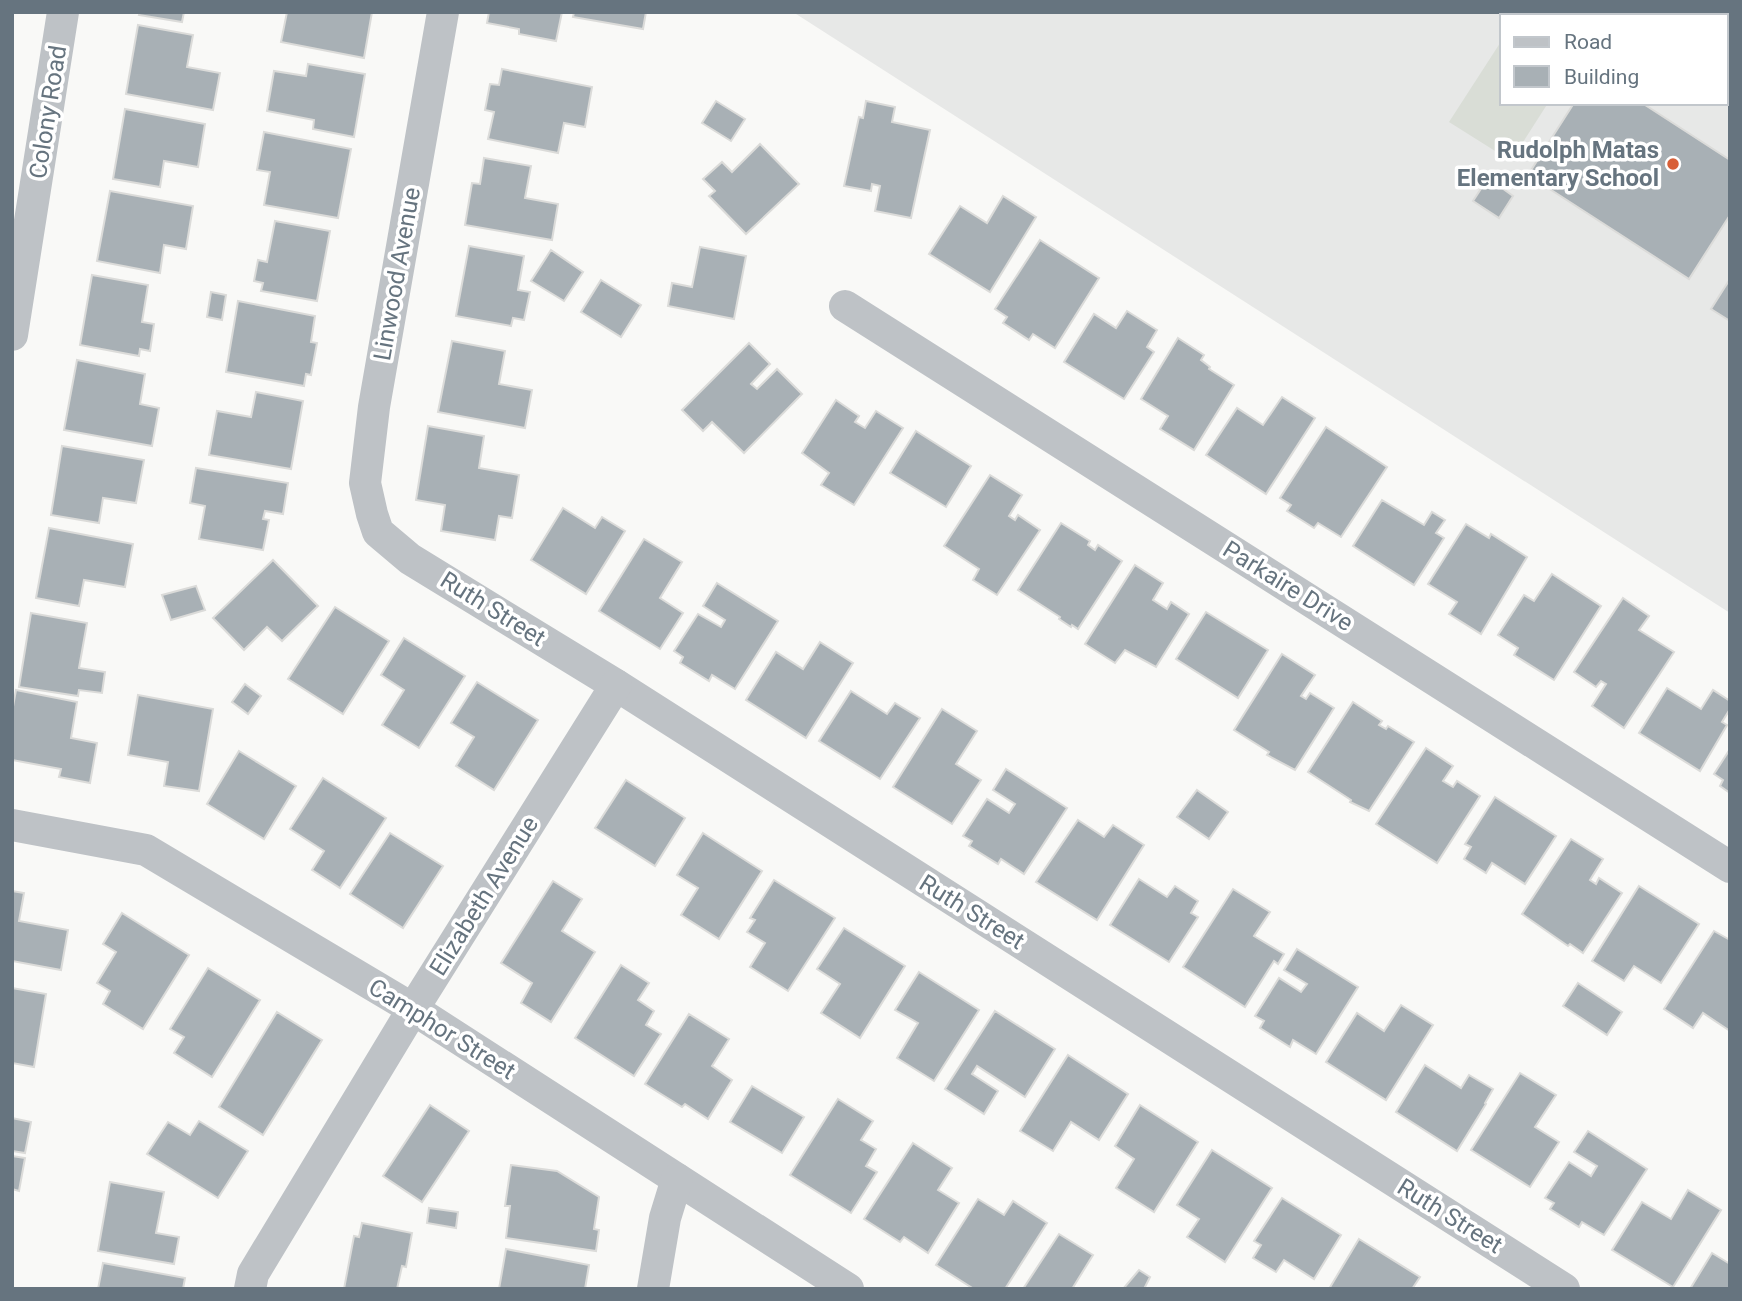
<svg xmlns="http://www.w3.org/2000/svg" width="1742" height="1301" font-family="Roboto,sans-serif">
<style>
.built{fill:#e7e8e7;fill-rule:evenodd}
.pitch{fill:#d9ddd6}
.building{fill:#a8b0b5;stroke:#dbdbd9;stroke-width:2}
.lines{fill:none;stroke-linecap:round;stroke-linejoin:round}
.minor{stroke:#bec2c6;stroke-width:32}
.poi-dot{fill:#d85f37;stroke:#fff;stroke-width:2.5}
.labels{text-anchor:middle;stroke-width:7;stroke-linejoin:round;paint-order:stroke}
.street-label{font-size:24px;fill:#66747f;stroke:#fff}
.poi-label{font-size:24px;font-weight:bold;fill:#66747f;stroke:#fff;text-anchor:end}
</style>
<rect width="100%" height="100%" fill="#f9f9f7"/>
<path class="built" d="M 793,12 L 1730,12 L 1730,613 ZM 1502,16 L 1726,16 L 1726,103 L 1502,103 Z"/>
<polygon class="pitch" points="1502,40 1502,103 1548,103 1511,161 1449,122"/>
<g class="building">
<polygon points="140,12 184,12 182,22 139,15"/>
<polygon points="287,12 372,12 364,58 281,42"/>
<polygon points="489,12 562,12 556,41 519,34 519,29 487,23"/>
<polygon points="574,12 646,12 643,29 573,17"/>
<polygon points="138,25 193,35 187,67 220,73 213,110 126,94"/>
<polygon points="1730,60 1730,82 1726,80 1726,66"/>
<polygon points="308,64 365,74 354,137 313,129 314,120 267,111 274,71 306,76"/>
<polygon points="502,69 592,87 585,127 564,123 558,153 488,139 494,112 485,110 490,84 499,85"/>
<polygon points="716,101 745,119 731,141 702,123"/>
<polygon points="866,101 895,107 892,122 930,130 911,218 875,211 880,186 872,184 871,191 844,186 859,117 863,118"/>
<polygon points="1574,103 1642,103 1730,160 1730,215 1689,279 1528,175"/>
<polygon points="125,109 205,124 198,167 164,161 160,187 113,179"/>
<polygon points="264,132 351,149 338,218 264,205 270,172 257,170"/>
<polygon points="760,144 799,184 746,234 709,196 715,191 703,179 722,162 732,172"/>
<polygon points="484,158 531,166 525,198 558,204 552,240 465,225 472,183 480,184"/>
<polygon points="1488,178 1513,196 1499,218 1473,201"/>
<polygon points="110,191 193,206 186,249 164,245 160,273 97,261"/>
<polygon points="1003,196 1036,217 990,292 929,254 960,206 987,223"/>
<polygon points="275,221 330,231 317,301 261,291 263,283 254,281 258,260 267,262"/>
<polygon points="1040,240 1099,278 1055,348 1033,334 1029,340 1003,323 1007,317 995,309"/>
<polygon points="469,246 524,256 518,290 530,292 524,320 513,318 511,326 456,316"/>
<polygon points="700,247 746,256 734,319 668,306 672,283 692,287"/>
<polygon points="551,250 583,272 564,301 531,281"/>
<polygon points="92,275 148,285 142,322 154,324 150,351 140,349 139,356 80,345"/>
<polygon points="1730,279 1730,321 1711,309"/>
<polygon points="601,280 641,305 621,337 581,312"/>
<polygon points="211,292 226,295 222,320 207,317"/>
<polygon points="238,301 315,316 311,342 317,343 311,375 306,374 304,386 226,372"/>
<polygon points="1127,311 1157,330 1147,347 1154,352 1124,399 1064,362 1094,314 1116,328"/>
<polygon points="1178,338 1204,355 1201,360 1210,367 1209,369 1234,385 1194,450 1160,429 1168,416 1141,399"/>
<polygon points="452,341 505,351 499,384 532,390 525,428 438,412"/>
<polygon points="749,343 770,364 751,384 757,389 777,369 802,394 744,453 712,422 703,431 682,410"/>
<polygon points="77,360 145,374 140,404 159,408 152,446 64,430"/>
<polygon points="256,392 303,401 291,469 209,455 217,411 251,417"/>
<polygon points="1282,397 1315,418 1266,494 1206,455 1237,408 1263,425"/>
<polygon points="836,400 859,416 855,422 865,428 876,411 903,428 854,505 821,485 829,473 802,453"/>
<polygon points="428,426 484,436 479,468 519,475 512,518 499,516 495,540 441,531 445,505 416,500"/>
<polygon points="1326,427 1387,467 1341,537 1318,523 1314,528 1287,511 1291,505 1280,498"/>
<polygon points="916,431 971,466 946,507 890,473"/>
<polygon points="62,446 144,460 136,503 103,498 99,523 51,515"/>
<polygon points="196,468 288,483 283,514 265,511 263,519 269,520 263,550 199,539 205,506 190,503"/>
<polygon points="990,475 1022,495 1009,516 1015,520 1018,515 1040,530 997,595 973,580 979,569 944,546"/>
<polygon points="1382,500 1424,525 1432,512 1445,520 1436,533 1444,538 1414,585 1353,546"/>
<polygon points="563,508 595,528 602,517 625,531 586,594 531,560"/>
<polygon points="1061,523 1090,541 1088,545 1095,550 1098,545 1122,561 1078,629 1072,625 1071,627 1059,619 1060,617 1018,590"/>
<polygon points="1466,524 1489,538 1491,534 1527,557 1481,634 1449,614 1457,602 1428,584"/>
<polygon points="49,528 133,544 125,587 84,580 79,606 36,598"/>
<polygon points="644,539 682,562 660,598 683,613 660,649 599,611"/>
<polygon points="273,560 318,606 282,641 267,627 244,650 213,618"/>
<polygon points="1135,565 1163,583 1153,600 1167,609 1171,602 1189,614 1156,667 1125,650 1115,663 1085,644"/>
<polygon points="1552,574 1601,606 1554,680 1514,655 1518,648 1498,635 1524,595 1534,601"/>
<polygon points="717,583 778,621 735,689 712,675 709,681 680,663 683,657 674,651 698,614 721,627 725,620 703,606"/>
<polygon points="196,586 205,610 171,620 162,595"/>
<polygon points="1623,598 1649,616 1639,630 1674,652 1624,728 1592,706 1606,684 1601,681 1596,687 1574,672"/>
<polygon points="335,607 389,641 343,714 288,679"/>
<polygon points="1206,612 1268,650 1238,698 1176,659"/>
<polygon points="31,613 87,623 79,668 105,672 102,693 79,690 78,696 19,687"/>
<polygon points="404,638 465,676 419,748 382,725 404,690 381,675"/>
<polygon points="820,642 853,663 806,738 746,700 776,652 803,669"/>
<polygon points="1282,654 1315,675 1301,696 1306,699 1310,693 1334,708 1295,770 1267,755 1269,752 1234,730"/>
<polygon points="477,682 538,720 494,790 456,766 474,737 451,723"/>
<polygon points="245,684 261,696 248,714 232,702"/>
<polygon points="1667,688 1701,709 1713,690 1730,701 1730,709 1722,722 1727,725 1700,771 1639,733"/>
<polygon points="16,690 77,702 71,738 97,743 90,783 59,777 61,769 12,760 12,712"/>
<polygon points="851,691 887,714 895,703 920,718 880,779 819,741"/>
<polygon points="138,695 213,709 199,791 164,786 168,762 128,755"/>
<polygon points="1353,702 1382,721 1379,725 1386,729 1388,726 1414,742 1369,811 1350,802 1351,800 1308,772"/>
<polygon points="942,709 977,731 956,764 981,780 952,824 893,787"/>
<polygon points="1426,748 1453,766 1443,781 1453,787 1457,781 1480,796 1437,863 1376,824"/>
<polygon points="1730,749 1730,793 1720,786 1723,780 1714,774"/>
<polygon points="239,751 296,786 264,839 207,804"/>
<polygon points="1006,769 1067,808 1024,874 1001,859 998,864 969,846 972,841 963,836 987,799 1009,813 1015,804 993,790"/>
<polygon points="323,778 386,818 340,888 312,870 324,851 290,829"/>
<polygon points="626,780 685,818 655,866 595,828"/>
<polygon points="1197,790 1228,812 1209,839 1177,817"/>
<polygon points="1495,797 1556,836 1525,884 1492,863 1486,873 1464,859 1471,847 1465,844"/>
<polygon points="1078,820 1104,837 1113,825 1144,845 1097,920 1036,882"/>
<polygon points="390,833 443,866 403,928 350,894"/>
<polygon points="703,833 762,871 719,939 681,915 698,888 677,875"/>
<polygon points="1571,839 1603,859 1590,880 1596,884 1599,878 1622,893 1583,953 1570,944 1568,946 1522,914"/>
<polygon points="1139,879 1167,897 1175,886 1198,901 1191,913 1198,917 1169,962 1110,925"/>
<polygon points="774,880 835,918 788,991 750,967 765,943 747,932 755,920 750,918"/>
<polygon points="553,881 582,899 562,931 595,952 551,1022 521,1003 532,983 501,963"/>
<polygon points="1639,886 1699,924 1661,983 1634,966 1624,981 1592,961"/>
<polygon points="1233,889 1270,912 1254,936 1284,954 1278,964 1274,961 1245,1007 1183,967"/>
<polygon points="12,891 24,893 19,921 68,930 61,970 12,961"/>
<polygon points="122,913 189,955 143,1029 103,1004 110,991 97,983 116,952 103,944"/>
<polygon points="844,928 905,966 860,1038 821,1013 840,984 817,969"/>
<polygon points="1714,931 1730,940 1730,1031 1703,1013 1693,1028 1664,1009"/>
<polygon points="1297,949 1358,987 1316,1054 1293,1040 1290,1047 1260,1028 1264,1021 1255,1016 1279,978 1301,992 1307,984 1284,970"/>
<polygon points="621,965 649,983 638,1000 654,1011 646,1025 661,1034 634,1076 575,1038"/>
<polygon points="208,968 260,1000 212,1077 174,1053 184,1037 170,1029"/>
<polygon points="919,972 979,1010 934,1081 897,1058 918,1023 895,1010"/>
<polygon points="1578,983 1622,1012 1607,1035 1563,1006"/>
<polygon points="12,988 46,994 34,1067 12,1063"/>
<polygon points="1401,1005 1433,1025 1386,1100 1326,1062 1357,1013 1384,1031"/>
<polygon points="995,1011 1055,1049 1025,1097 977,1066 972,1074 998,1091 984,1114 945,1089"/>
<polygon points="277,1012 322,1040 263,1135 219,1107"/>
<polygon points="689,1014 729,1039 712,1066 732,1080 708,1119 685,1104 682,1107 645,1084"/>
<polygon points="1068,1055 1128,1094 1099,1140 1071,1122 1053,1151 1020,1131"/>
<polygon points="1425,1065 1461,1088 1469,1075 1493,1089 1485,1103 1486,1104 1457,1151 1396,1112"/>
<polygon points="1520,1073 1556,1095 1535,1127 1559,1142 1530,1187 1471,1150"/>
<polygon points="752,1086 804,1117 782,1153 730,1122"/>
<polygon points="838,1099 873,1121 861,1140 876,1149 866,1166 877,1172 851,1213 790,1175"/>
<polygon points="430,1105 469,1131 422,1202 383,1176"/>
<polygon points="1140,1105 1198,1142 1154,1212 1116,1188 1134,1159 1115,1146"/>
<polygon points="12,1118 31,1122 25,1153 12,1151"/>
<polygon points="199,1121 248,1151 218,1198 147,1154 168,1122 190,1135"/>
<polygon points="1588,1131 1647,1169 1604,1235 1582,1222 1579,1227 1550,1209 1554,1203 1545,1198 1569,1162 1591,1176 1597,1166 1574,1152"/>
<polygon points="913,1143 952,1168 938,1190 959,1203 928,1253 904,1237 900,1242 864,1219"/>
<polygon points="1212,1150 1272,1188 1225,1262 1187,1237 1199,1219 1177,1205"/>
<polygon points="12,1156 25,1158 19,1191 12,1189"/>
<polygon points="511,1165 557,1171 599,1197 594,1229 599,1230 596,1251 506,1238 510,1206 505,1206"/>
<polygon points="110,1182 164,1192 156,1233 179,1237 174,1264 98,1251"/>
<polygon points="1688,1190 1721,1210 1673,1287 1612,1250 1642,1202 1671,1219"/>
<polygon points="1282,1198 1341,1235 1314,1279 1284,1260 1276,1272 1253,1258 1261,1245 1254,1241"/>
<polygon points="978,1199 1004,1215 1013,1201 1047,1223 1005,1289 974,1289 936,1265"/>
<polygon points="429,1208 458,1212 456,1228 427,1223"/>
<polygon points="362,1223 412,1233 406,1267 402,1266 397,1289 344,1289 354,1236 359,1237"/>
<polygon points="1059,1234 1093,1255 1072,1289 1023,1289"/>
<polygon points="1359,1239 1420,1277 1412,1289 1329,1289"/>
<polygon points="506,1249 589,1265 585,1289 499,1289"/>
<polygon points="1712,1253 1730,1264 1730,1289 1690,1289"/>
<polygon points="103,1263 185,1278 183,1289 98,1289"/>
<polygon points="1139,1270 1150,1277 1144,1289 1123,1289"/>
</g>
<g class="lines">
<g class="minor">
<polyline points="443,12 374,407 365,483 372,514 378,532 410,559 616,685 1564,1289"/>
<polyline points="845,306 1730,867"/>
<polyline points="12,335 63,12"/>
<polyline points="12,825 146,850 413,1009 848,1289"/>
<polyline points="250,1289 253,1274 413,1009 616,685"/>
<polyline points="653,1289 665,1218 677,1179"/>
</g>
</g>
<circle class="poi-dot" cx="1673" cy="164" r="7"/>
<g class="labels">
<g class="street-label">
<text transform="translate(48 112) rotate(-81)" y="8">Colony Road</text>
<text transform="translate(397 274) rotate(-80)" y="8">Linwood Avenue</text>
<text transform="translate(1288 586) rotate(32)" y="8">Parkaire Drive</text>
<text transform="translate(493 609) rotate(32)" y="8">Ruth Street</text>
<text transform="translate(484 896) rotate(-58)" y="8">Elizabeth Avenue</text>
<text transform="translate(972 912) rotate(32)" y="8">Ruth Street</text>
<text transform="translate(442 1029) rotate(32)" y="8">Camphor Street</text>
<text transform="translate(1450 1216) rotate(32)" y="8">Ruth Street</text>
</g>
<g class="poi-label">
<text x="1659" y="158">Rudolph Matas<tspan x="1659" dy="28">Elementary School</tspan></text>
</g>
</g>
<rect width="1742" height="1301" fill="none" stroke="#66747f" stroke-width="28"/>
<rect x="1500" y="14" width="228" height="91" fill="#ffffff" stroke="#c2c7cc" stroke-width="2"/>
<rect x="1514" y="37" width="35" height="10" fill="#bec2c6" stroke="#c2c7cc" stroke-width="2"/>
<text x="1564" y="49" font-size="21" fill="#66747f">Road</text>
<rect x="1514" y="66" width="35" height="21" fill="#a8b0b5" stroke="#c2c7cc" stroke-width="2"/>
<text x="1564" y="84" font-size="21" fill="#66747f">Building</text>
</svg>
